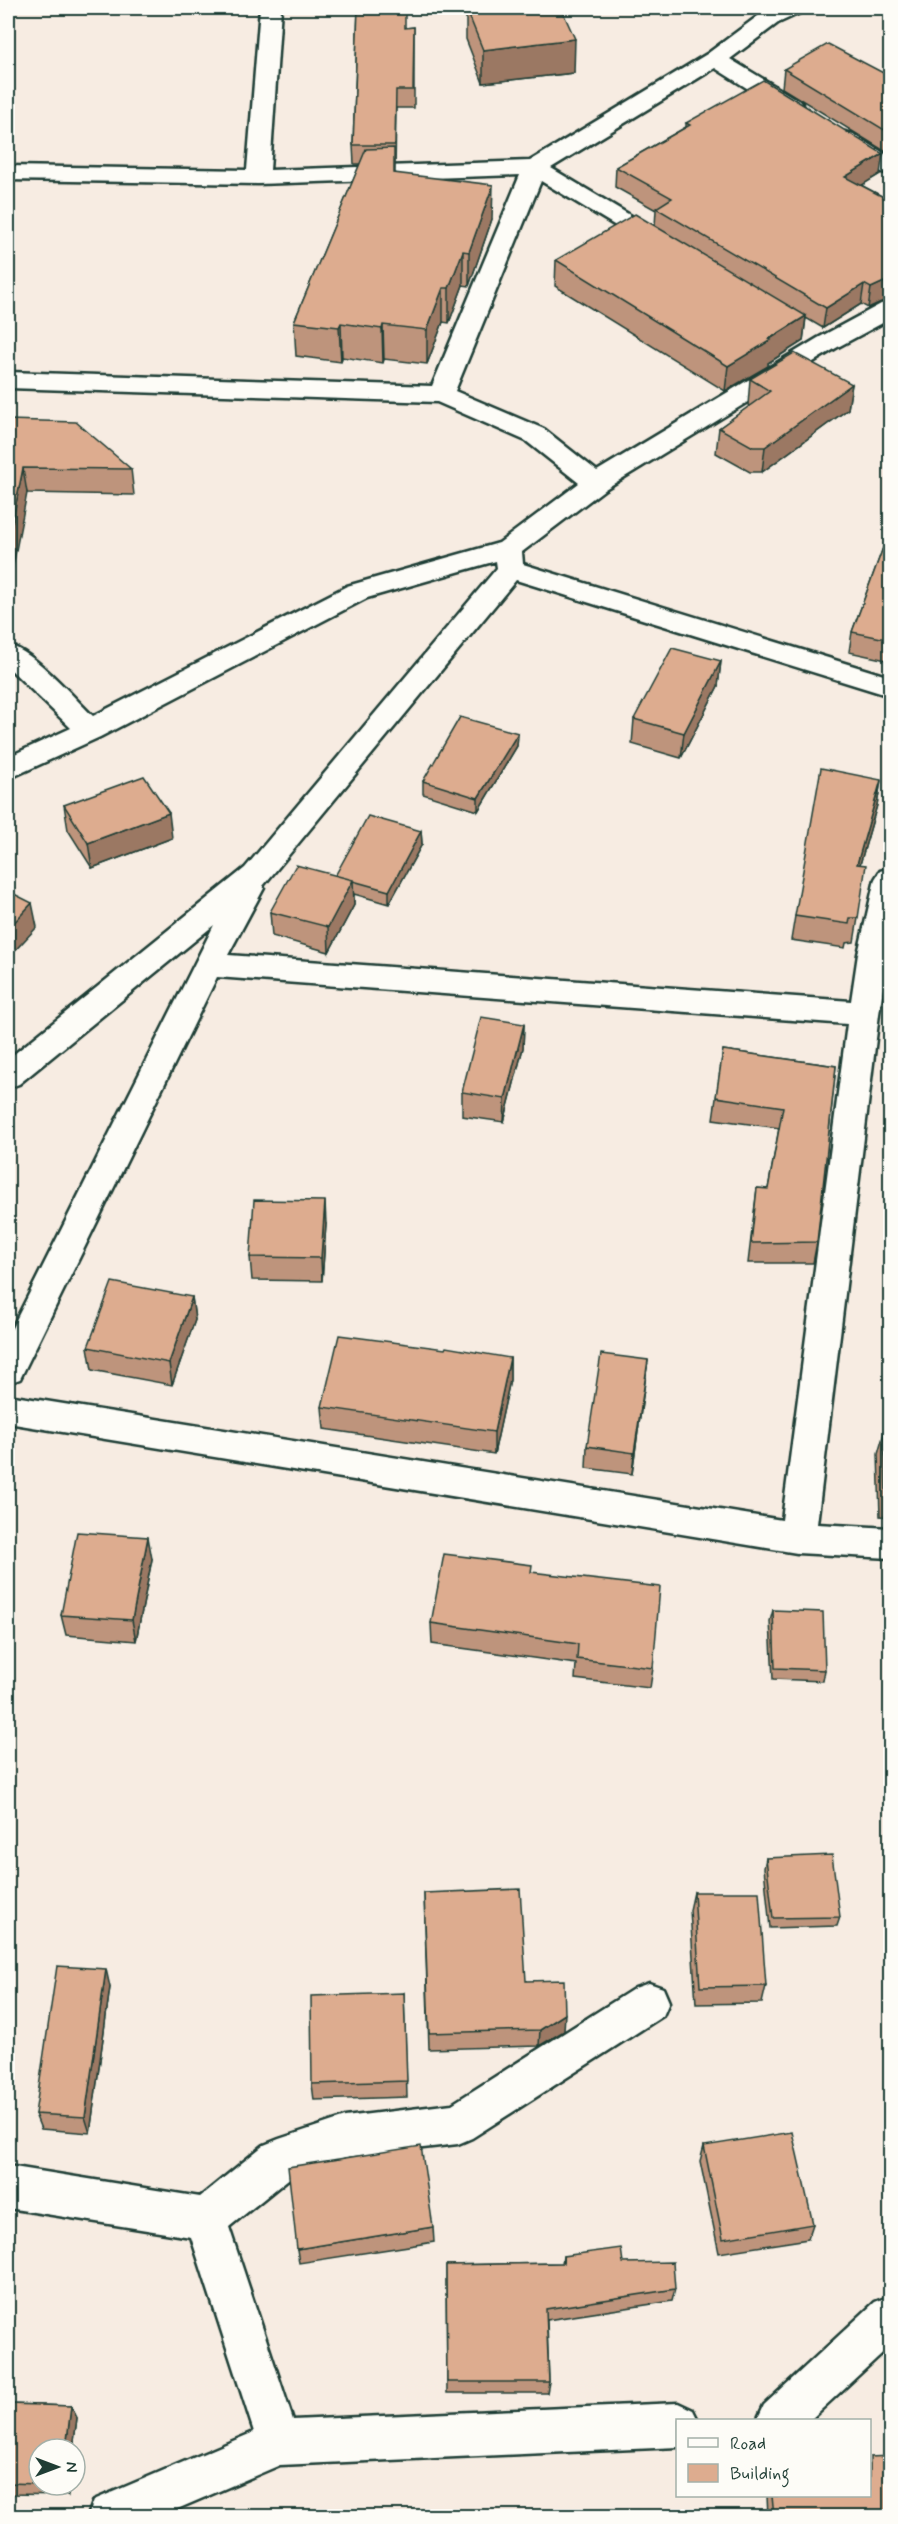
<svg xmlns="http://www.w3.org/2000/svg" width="898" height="2524" font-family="Mynerve,sans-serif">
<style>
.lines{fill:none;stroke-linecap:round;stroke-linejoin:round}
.minor-casing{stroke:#1f3d34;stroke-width:5}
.minor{fill:#fdfcf7;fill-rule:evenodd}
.wall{fill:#be947b;stroke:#1f3d34;stroke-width:1.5}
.shaded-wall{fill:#9b7864;stroke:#1f3d34;stroke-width:1.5}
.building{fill:#ddac8f;stroke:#1f3d34;stroke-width:1.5}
</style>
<rect width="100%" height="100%" fill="#f7ece2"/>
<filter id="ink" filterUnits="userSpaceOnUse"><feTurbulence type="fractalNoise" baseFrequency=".0167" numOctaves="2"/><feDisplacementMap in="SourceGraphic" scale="12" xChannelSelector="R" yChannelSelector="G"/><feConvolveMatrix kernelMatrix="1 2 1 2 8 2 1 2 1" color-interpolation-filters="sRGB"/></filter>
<g filter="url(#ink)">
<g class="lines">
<defs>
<g id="minor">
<path d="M 260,8 L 281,8 L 270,170 L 530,161 L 707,54 L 762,13 L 775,8 L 803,8 L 800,13 L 778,23 L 730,59 L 801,102 L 804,107 L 801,112 L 793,114 L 785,112 L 715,68 L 551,168 L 670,239 L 674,244 L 670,249 L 662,251 L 654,249 L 541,181 L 455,391 L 544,429 L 597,471 L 818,338 L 881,304 L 890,302 L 890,319 L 836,348 L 605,489 L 522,552 L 523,564 L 890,677 L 890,696 L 516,580 L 263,886 L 264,888 L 228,955 L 851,1001 L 858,954 L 875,879 L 880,871 L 890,868 L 890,943 L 879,1014 L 817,1524 L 890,1528 L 890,1558 L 797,1553 L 8,1423 L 8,1395 L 782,1520 L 847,1024 L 217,977 L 20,1379 L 8,1383 L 8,1336 L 214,925 L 19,1084 L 8,1088 L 8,1059 L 245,868 L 497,568 L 496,561 L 367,598 L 100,737 L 8,779 L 8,757 L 71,728 L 8,667 L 8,645 C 34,651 73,697 93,716 L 347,586 L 499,543 L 579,483 L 526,441 L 437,402 L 8,388 L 8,372 L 432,386 L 520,175 L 258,184 L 8,180 L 8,166 L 247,170 Z"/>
<polygon points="845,132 853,134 890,157 890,174 882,172 837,144 834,139 837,134"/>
<polygon points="649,1983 663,1988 669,2002 663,2016 472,2138 458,2144 345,2157 292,2176 229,2227 293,2420 678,2403 693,2410 698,2420 678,2420 678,2447 280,2465 161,2516 88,2516 94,2500 254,2432 191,2237 8,2208 8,2166 200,2197 264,2145 279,2139 345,2117 452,2104 635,1988"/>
<polygon points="890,2296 890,2346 810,2420 757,2420 764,2405 875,2302"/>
</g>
</defs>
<use href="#minor" class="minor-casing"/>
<use href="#minor" class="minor"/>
</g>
<g class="wall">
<polygon points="358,8 398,8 405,28 414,27 414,108 396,108 395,173 492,219 469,286 463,285 449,323 443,322 427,364 384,359 383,363 342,357 341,362 296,356 294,322 360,164 354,164 353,145"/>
<polygon points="466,8 561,8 574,73 483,83 466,39"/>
<polygon points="784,69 891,77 891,155 782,88"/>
<polygon points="686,123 880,174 861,185 891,201 891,300 881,302 868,308 861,304 823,328 806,318 803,341 768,363 768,366 725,391 555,286 556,260 655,226 656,210 615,187 616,167 686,127"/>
<polygon points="750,379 852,384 848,409 762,472 750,472 716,453 719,428 750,406 748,405"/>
<polygon points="8,420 131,469 134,495 27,493"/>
<polygon points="891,526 891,661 849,652 852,632"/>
<polygon points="721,661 718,686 681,758 632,744 634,719"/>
<polygon points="518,733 517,746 478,811 423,794 423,781"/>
<polygon points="881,780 877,805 860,864 858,918 854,942 846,943 845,948 791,940 795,916"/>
<polygon points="64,805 172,838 92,868 68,830"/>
<polygon points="421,831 422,844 389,904 354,894 354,905 329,952 272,936 270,912 335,876"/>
<polygon points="524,1024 523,1048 504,1122 462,1116 462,1092"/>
<polygon points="723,1050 836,1066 817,1242 813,1263 748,1263 757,1188 768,1189 779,1128 713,1119"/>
<polygon points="326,1224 322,1281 252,1280 250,1257"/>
<polygon points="192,1297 195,1320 172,1385 92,1370 88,1347"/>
<polygon points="510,1358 510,1380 494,1454 324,1429 322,1407"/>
<polygon points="648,1360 632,1474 586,1468 587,1446"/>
<polygon points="884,1433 891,1433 891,1517 880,1516 878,1454"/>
<polygon points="152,1559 136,1641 66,1635 61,1615"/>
<polygon points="531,1573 653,1668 650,1688 575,1679 576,1664 432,1644 431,1623"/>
<polygon points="773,1610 825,1670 823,1681 773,1679 770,1621"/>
<polygon points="766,1858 840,1917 837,1926 770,1928 764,1868"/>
<polygon points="694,1892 766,1986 762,2003 696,2004 690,1910"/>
<polygon points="424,1893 526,1981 564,2031 539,2046 429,2049"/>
<polygon points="110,1987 90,2133 41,2129 35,2114"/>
<polygon points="404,1993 407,2097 314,2100 312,2084"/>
<polygon points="704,2146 813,2224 808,2239 719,2253 700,2161"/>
<polygon points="433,2227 434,2242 299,2263 297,2249"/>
<polygon points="563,2256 623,2263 675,2289 672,2301 547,2320 549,2382 547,2393 447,2393 446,2265 562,2263"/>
<polygon points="8,2404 71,2406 77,2418 73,2449 39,2449 39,2485 69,2485 68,2495 8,2494"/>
<polygon points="767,2496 870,2496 891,2517 768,2517"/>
</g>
<g class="shaded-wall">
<polygon points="575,39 574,73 483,83 483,50"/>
<polygon points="883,154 880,174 843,197 845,177"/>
<polygon points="493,185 492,219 469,286 469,252"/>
<polygon points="463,251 463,285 449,323 449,288"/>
<polygon points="891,281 891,300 881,302 868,308 871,288 884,282"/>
<polygon points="864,284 861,304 823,328 826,308"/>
<polygon points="443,288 443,322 427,364 427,330"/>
<polygon points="806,316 803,341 768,363 768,366 725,391 728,366"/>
<polygon points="341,323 342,357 341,362 339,327"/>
<polygon points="383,325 384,359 383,363 382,329"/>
<polygon points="852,384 848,409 762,472 765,447"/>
<polygon points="23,468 27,493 8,592 8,544"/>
<polygon points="721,661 718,686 681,758 684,733"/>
<polygon points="518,733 517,746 478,811 478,798"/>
<polygon points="881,780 877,805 853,889 857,864"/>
<polygon points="169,813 172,838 92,868 88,843"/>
<polygon points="421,831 422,844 389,904 389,891"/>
<polygon points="353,880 354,905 329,952 328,927"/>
<polygon points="32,903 37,927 8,958 8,929"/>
<polygon points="524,1024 523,1048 504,1122 505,1099"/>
<polygon points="325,1201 326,1224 322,1281 321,1258"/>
<polygon points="192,1297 195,1320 172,1385 169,1363"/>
<polygon points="510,1358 510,1380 494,1454 494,1432"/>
<polygon points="648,1360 645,1382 632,1474 634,1453"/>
<polygon points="148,1537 152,1559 136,1641 132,1620"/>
<polygon points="106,1969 110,1987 90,2133 85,2117"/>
<polygon points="565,2014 564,2031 539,2046 540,2030"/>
<polygon points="71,2406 77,2418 73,2449 66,2449"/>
<polygon points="63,2485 69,2485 68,2495"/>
</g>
<g class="building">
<polygon points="358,8 398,8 398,9 405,9 405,28 414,27 413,90 396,90 395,145 353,145"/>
<polygon points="466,8 561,8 575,39 483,50"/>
<polygon points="828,44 891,77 891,134 784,69"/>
<polygon points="763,80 883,154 845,177 891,201 891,281 884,282 871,288 864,284 826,308 656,208 672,198 616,167 690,125 686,123"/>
<polygon points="394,148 394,173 493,185 469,252 463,251 449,288 443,288 427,330 383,325 382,329 341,323 339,327 294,322 366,149"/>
<polygon points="635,214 806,316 769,339 771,340 728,366 556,260"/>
<polygon points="794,353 852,384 765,447 753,447 719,428 770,391 750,379"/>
<polygon points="8,420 76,422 131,469 23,468 8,544"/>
<polygon points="891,526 891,640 852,632"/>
<polygon points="672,648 721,661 684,733 634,719"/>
<polygon points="460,717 518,733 478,798 423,781"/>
<polygon points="821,768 881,780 857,864 866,865 858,918 850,918 849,924 795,916"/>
<polygon points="144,776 169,813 88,843 64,805"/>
<polygon points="368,816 421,831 389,891 335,876"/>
<polygon points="296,865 353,880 328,927 270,912"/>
<polygon points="8,891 32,903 8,929"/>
<polygon points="481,1017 524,1024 505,1099 462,1092"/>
<polygon points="723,1050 836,1066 817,1242 751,1243 757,1188 768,1189 783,1107 716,1097"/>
<polygon points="254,1200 325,1201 321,1258 250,1257"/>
<polygon points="112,1282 192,1297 169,1363 88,1347"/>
<polygon points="339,1335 445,1349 446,1347 510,1358 494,1432 322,1407"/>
<polygon points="601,1354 648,1360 634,1453 587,1446"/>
<polygon points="884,1433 891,1433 891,1495 886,1495"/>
<polygon points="77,1532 148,1537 132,1620 61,1615"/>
<polygon points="444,1554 532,1565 531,1572 660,1587 653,1668 577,1659 578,1644 431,1623"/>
<polygon points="773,1610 823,1612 825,1670 775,1668"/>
<polygon points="832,1855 840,1917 773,1918 766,1858"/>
<polygon points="520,1889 526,1981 564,1980 565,2014 540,2030 429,2033 424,1893"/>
<polygon points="694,1892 759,1892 766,1986 700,1987"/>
<polygon points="57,1966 106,1969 85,2117 35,2114"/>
<polygon points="404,1993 407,2081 312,2084 311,1996"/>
<polygon points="792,2132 813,2224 723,2239 704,2146"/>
<polygon points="421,2146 433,2227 297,2249 288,2167"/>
<polygon points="621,2248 623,2263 673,2262 675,2289 546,2309 549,2382 447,2382 446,2265 564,2263 563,2256"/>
<polygon points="8,2404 71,2406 66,2449 39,2449 39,2484 8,2483"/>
<polygon points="891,2456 891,2517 774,2517 772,2496 870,2496 870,2457"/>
</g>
</g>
<rect width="898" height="2524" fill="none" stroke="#fdfcf7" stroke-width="30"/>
<rect x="15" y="15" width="868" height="2494" fill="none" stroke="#1f3d34" stroke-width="2" filter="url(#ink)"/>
<rect x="676" y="2419" width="195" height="78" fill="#fdfcf7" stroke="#a4b0a9" stroke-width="1.5"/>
<rect x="688" y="2438" width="30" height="9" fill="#fdfcf7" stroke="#a4b0a9" stroke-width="1.5"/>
<text x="730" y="2449" font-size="18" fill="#1f3d34">Road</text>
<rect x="688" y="2464" width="30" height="18" fill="#ddac8f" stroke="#a4b0a9" stroke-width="1.5"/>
<text x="730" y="2479" font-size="18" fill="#1f3d34">Building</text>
<g transform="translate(57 2467) rotate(90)"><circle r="28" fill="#fdfcf7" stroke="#a4b0a9" stroke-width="1.5"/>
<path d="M0-4.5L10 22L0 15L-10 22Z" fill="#1f3d34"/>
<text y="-9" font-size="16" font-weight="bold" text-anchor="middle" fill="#1f3d34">N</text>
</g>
</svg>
